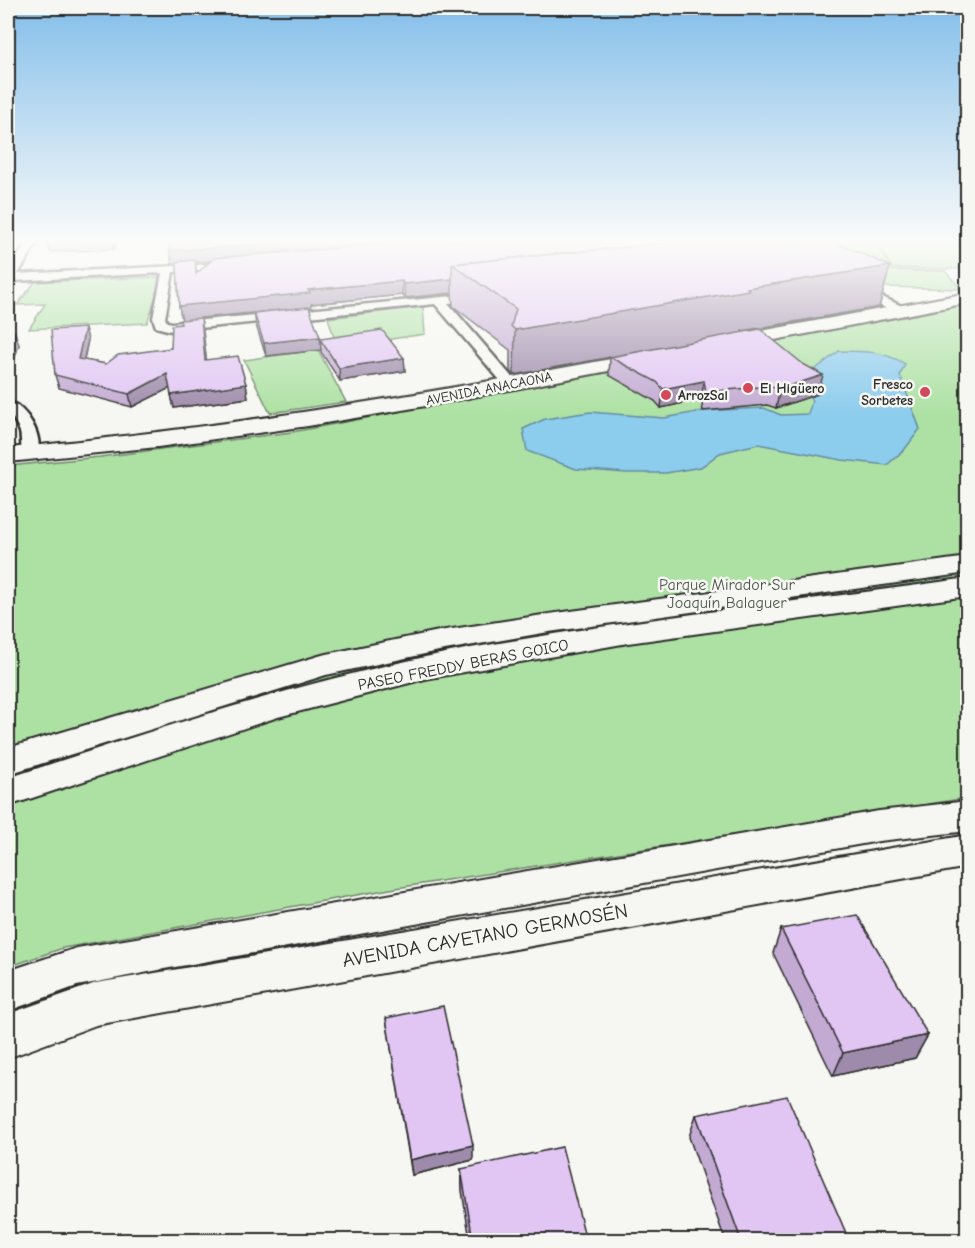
<svg xmlns="http://www.w3.org/2000/svg" width="975" height="1248" font-family="'Comic Neue',sans-serif">
<style>
.green{fill:#ade1a3;stroke:#6c8667;stroke-width:1.5}
.water{fill:#8ccced;stroke:#658c9f;stroke-width:1.5}
.lines{fill:none;stroke-linecap:round;stroke-linejoin:round}
.street-casing{stroke:#2b2b2b;stroke-width:5}
.secondary-casing{stroke:#2b2b2b;stroke-width:4}
.street{fill:#f6f6f2;fill-rule:evenodd}
.secondary{fill:#f6f6f2;fill-rule:evenodd}
.wall{fill:#c2aad2;stroke:#2b2b2b;stroke-width:1.5;fill-rule:evenodd}
.shaded-wall{fill:#9e8bab;stroke:#2b2b2b;stroke-width:1.5}
.building{fill:#e1c6f4;stroke:#2b2b2b;stroke-width:1.5}
.poi-dot{fill:#d1495b;stroke:#f6f6f2;stroke-width:2}
.labels{text-anchor:middle;stroke-width:5;stroke-linejoin:round;paint-order:stroke}
.far-poi-label{font-size:14px;font-weight:bold;fill:#2b2b2b;stroke:#f6f6f2;text-anchor:start}
.far-street-label{font-size:14px;fill:#2b2b2b;stroke:#f6f6f2}
.park-label{font-size:16px;fill:#4c5849;stroke:#f6f6f2}
.street-label{font-size:16px;fill:#2b2b2b;stroke:#f6f6f2}
.near-street-label{font-size:20px;fill:#2b2b2b;stroke:#f6f6f2}
</style>
<rect width="100%" height="100%" fill="#f6f6f2"/>
<filter id="ink" filterUnits="userSpaceOnUse"><feTurbulence type="fractalNoise" baseFrequency=".0167" numOctaves="2"/><feDisplacementMap in="SourceGraphic" scale="12" xChannelSelector="R" yChannelSelector="G"/><feConvolveMatrix kernelMatrix="1 2 1 2 8 2 1 2 1" color-interpolation-filters="sRGB"/></filter>
<g filter="url(#ink)">
<g class="green">
<polygon points="831,241 872,241 889,263 878,242 967,244 967,269 850,268"/>
<polygon points="872,270 945,271 961,289 885,287"/>
<polygon points="162,277 147,323 29,329 45,304 17,305 35,282"/>
<polygon points="967,305 967,798 390,889 63,948 8,967 8,466 100,457 292,432"/>
<polygon points="423,307 425,334 337,347 328,318"/>
<polygon points="318,350 346,402 270,413 244,360"/>
</g>
<path class="water" d="M 839,351 C 863,351 885,351 905,364 L 900,375 L 920,429 L 905,449 L 887,465 L 842,460 L 758,444 L 720,453 L 701,467 L 666,473 L 626,473 L 576,469 L 527,451 L 523,429 L 545,419 L 590,412 L 664,418 L 703,411 L 764,408 L 781,415 L 808,414 L 812,401 L 799,382 Z"/>
<g class="lines">
<defs>
<g id="street">
<polygon points="28,241 38,241 18,274 236,263 236,267 232,268 173,272 165,318 167,322 172,323 484,293 486,296 484,299 448,303 517,383 515,386 505,386 435,304 171,331 156,327 153,318 162,273 14,281 8,284 8,272"/>
<polygon points="856,285 904,307 906,310 900,314 896,313 852,292 850,289"/>
<path d="M 8,401 C 26,406 46,439 36,456 L 24,456 C 20,449 22,440 20,432 C 16,419 7,415 8,401 Z"/>
</g>
<g id="secondary">
<polygon points="968,293 968,303 727,349 720,347 717,343 720,339 727,337"/>
<path d="M 648,352 L 655,354 L 658,358 L 655,362 L 437,404 L 308,426 L 158,447 L 8,462 L 8,448 C 224,429 435,392 648,352 Z"/>
<polygon points="968,557 968,573 549,632 439,651 326,675 8,774 8,748 322,655 439,631 549,614"/>
<path d="M 968,578 L 968,596 L 628,643 L 425,679 L 278,717 L 8,806 L 8,778 C 145,733 283,687 425,657 C 604,621 787,604 968,578 Z"/>
<polygon points="968,801 968,831 879,841 164,969 77,986 8,1011 8,971 77,948 879,811"/>
<polygon points="968,835 968,867 96,1025 8,1058 8,1014 96,983"/>
</g>
</defs>
<use href="#street" class="street-casing"/>
<use href="#secondary" class="secondary-casing"/>
<use href="#street" class="street"/>
<use href="#secondary" class="secondary"/>
</g>
<g class="wall">
<polygon points="47,241 118,241 114,249 50,252"/>
<path d="M 170,251 L 890,266 L 879,307 L 742,331 L 742,332 L 818,394 L 776,408 L 767,405 L 703,411 L 701,399 L 661,408 L 655,401 L 609,375 L 610,358 L 514,375 L 510,371 L 510,350 L 453,306 L 452,293 L 405,298 L 402,295 L 311,304 L 311,307 L 201,318 L 206,360 L 246,384 L 248,398 L 174,408 L 170,388 L 132,407 L 59,388 L 55,375 L 85,328 L 88,340 L 84,360 L 106,364 L 171,348 L 182,320 L 179,306 L 177,264 L 172,264 ZM 211,261 L 197,273 L 195,262 Z"/>
<polygon points="254,313 320,337 321,339 404,358 405,371 340,381 321,352 321,350 266,356 256,325"/>
<polygon points="8,333 19,345 11,368 8,368"/>
<polygon points="781,929 928,1035 915,1058 833,1076 773,953"/>
<polygon points="386,1018 473,1160 412,1175"/>
<polygon points="696,1115 849,1240 725,1240 689,1137"/>
<polygon points="461,1169 586,1240 470,1240 462,1191"/>
</g>
<g class="shaded-wall">
<polygon points="8,241 18,241 8,254"/>
<polygon points="112,241 118,241 114,249"/>
<polygon points="299,241 449,241 195,262 197,273 196,274 195,262 172,264 170,251"/>
<polygon points="890,266 879,307 742,331 742,333 514,375 515,330 747,288"/>
<polygon points="452,279 452,293 405,298 404,284"/>
<polygon points="402,281 402,295 311,304 311,307 201,318 203,330 208,373 205,360 182,320 179,306 308,290"/>
<polygon points="85,328 88,340 81,372 78,359"/>
<polygon points="15,332 19,345 11,368 8,357 8,353"/>
<polygon points="320,337 321,350 266,356 264,343"/>
<polygon points="404,358 405,371 340,381 339,368"/>
<polygon points="167,374 170,388 132,407 129,394"/>
<polygon points="823,375 818,394 776,408 780,389"/>
<polygon points="704,381 701,399 661,408 663,389"/>
<polygon points="246,384 248,398 174,408 171,395"/>
<polygon points="928,1035 915,1058 833,1076 843,1053"/>
<polygon points="473,1145 473,1160 412,1175 410,1160"/>
</g>
<g class="building">
<polygon points="169,241 299,241 170,251"/>
<polygon points="426,241 689,241 452,264 452,279 404,284 402,281 308,290 310,293 179,306 177,262 195,260 196,274 214,258"/>
<polygon points="689,241 832,241 890,266 747,288 749,290 515,330 511,326 516,309 452,264"/>
<polygon points="309,307 320,337 264,343 254,313"/>
<polygon points="201,318 205,360 238,356 246,384 171,395 167,374 129,394 55,375 51,330 85,328 78,359 106,364 118,355 171,348 172,325 181,324 180,320"/>
<polygon points="760,329 803,364 823,375 780,389 770,386 706,392 704,381 663,389 657,382 610,357"/>
<polygon points="382,330 404,358 339,368 320,339"/>
<polygon points="15,332 8,353 8,333"/>
<polygon points="857,915 928,1035 843,1053 781,929"/>
<polygon points="443,1006 473,1145 410,1160 386,1018"/>
<polygon points="787,1096 849,1240 741,1240 696,1115"/>
<polygon points="562,1147 586,1240 473,1240 461,1169"/>
</g>
</g>
<linearGradient id="sky" x2="0" y2="1"><stop stop-color="#83beea"/><stop offset="0.58" stop-color="#fbfbf9"/><stop offset="1" stop-color="#fbfbf9" stop-opacity="0"/></linearGradient>
<rect width="975" height="416" fill="url(#sky)"/>
<g class="poi-dot">
<circle cx="748" cy="388" r="6"/>
<circle cx="925" cy="392" r="6"/>
<circle cx="666" cy="395" r="6"/>
</g>
<g class="labels">
<g class="far-poi-label">
<text x="913" y="389" text-anchor="end">Fresco<tspan x="913" dy="16">Sorbetes</tspan></text>
<text x="760" y="393">El Higüero</text>
<text x="678" y="400">ArrozSal</text>
</g>
<g class="far-street-label">
<text transform="translate(489 388) rotate(-11)" y="5">AVENIDA ANACAONA</text>
</g>
<g class="park-label">
<text x="727" y="590">Parque Mirador Sur<tspan x="727" dy="18">Joaquín Balaguer</tspan></text>
</g>
<g class="street-label">
<text transform="translate(463 664) rotate(-11)" y="6">PASEO FREDDY BERAS GOICO</text>
</g>
<g class="near-street-label">
<text transform="translate(485 935) rotate(-10)" y="7">AVENIDA CAYETANO GERMOSÉN</text>
</g>
</g>
<rect width="975" height="1248" fill="none" stroke="#f6f6f2" stroke-width="30"/>
<rect x="15" y="15" width="945" height="1218" fill="none" stroke="#2b2b2b" stroke-width="2" filter="url(#ink)"/>
</svg>
